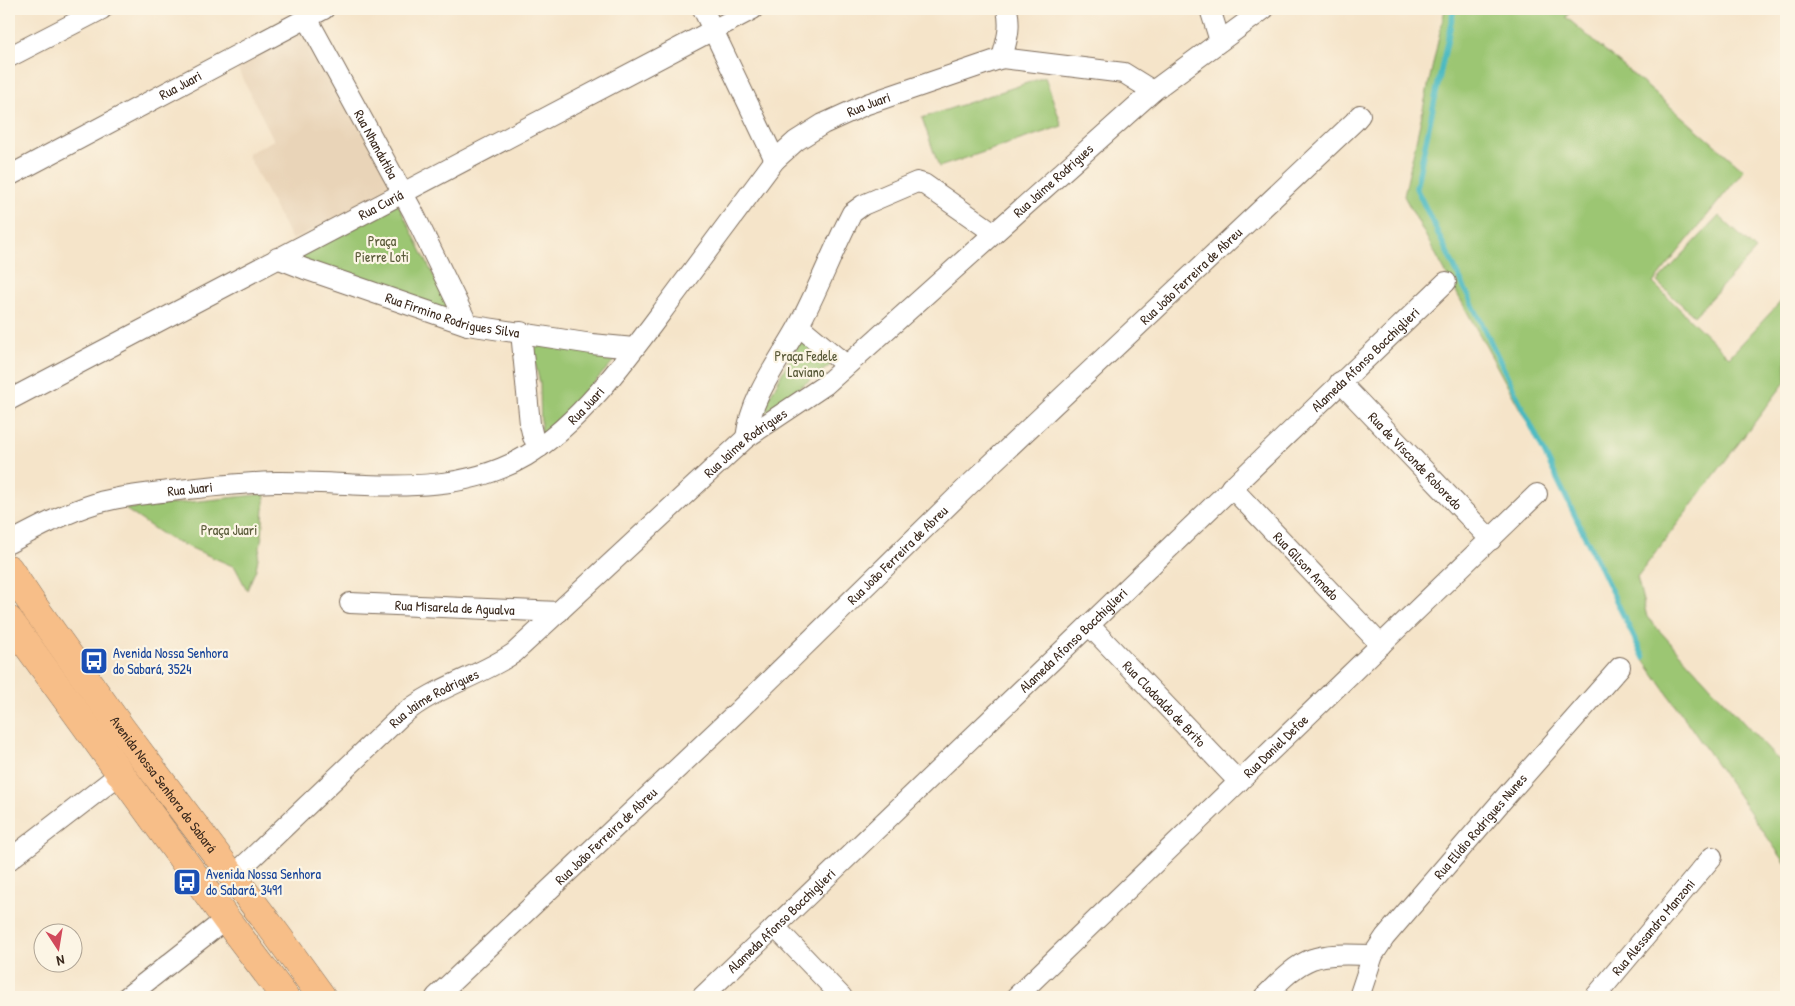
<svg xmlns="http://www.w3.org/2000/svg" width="1795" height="1006" font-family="'Patrick Hand',sans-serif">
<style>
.built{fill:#e9d4b8}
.green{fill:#9cc673;stroke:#6c7848}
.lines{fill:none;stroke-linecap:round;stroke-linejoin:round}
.stream{stroke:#4ab9c1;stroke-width:5.5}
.minor-casing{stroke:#7c6b5a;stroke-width:22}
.primary-casing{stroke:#7c6b5a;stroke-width:29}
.minor{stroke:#fff;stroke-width:20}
.primary{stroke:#f7be88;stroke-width:28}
.labels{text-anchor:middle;stroke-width:4.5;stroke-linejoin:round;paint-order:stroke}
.street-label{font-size:14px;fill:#3b2a1e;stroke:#fcf5e5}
.park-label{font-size:14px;fill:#585938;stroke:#fcf5e5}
.transit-label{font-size:14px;fill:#164399;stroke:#fcf5e5;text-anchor:start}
</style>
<rect width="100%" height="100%" fill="#fcf5e5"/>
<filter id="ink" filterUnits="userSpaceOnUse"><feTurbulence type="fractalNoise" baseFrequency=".02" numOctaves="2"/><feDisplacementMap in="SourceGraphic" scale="10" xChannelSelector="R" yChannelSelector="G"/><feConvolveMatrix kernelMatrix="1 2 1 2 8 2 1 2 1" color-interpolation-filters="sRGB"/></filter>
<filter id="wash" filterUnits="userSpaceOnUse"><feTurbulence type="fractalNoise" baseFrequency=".0096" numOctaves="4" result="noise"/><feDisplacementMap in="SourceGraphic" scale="20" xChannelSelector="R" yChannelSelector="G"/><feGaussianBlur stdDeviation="1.12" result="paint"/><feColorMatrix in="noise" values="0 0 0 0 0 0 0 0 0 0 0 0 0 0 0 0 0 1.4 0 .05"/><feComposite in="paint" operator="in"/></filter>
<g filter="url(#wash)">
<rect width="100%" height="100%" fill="#f5e4c9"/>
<polygon class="built" points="304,26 394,189 292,240 247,154 274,140 234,62"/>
<g class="green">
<polygon points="1445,9 1572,9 1566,17 1744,170 1653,283 1729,357 1786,296 1786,381 1637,577 1647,617 1774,756 1786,765 1786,864 1644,660 1532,431 1404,196"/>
<polygon points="1045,77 1062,126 939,167 922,118"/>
<polygon points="397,202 453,315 295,258"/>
<polygon points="1719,216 1756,250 1694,316 1657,282"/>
<polygon points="802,338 832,364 759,417 791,356"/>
<polygon points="529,339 621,353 573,406 541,435 540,383"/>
<polygon points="265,494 262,536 256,569 247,590 235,567 168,538 125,509"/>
</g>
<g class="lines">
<polyline class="stream" points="1454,9 1416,188 1644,658"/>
</g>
</g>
<g filter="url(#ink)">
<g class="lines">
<defs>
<g id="minor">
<polyline points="703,9 775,160"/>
<polyline points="1210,9 1220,41"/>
<path id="s1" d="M 307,18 L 413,212 L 468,325"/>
<polyline points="9,57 102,9"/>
<polyline points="1002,58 1124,73 1153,91"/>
<path id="s2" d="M 9,176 L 324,9"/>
<path id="s3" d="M 277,258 L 305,269 L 468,325 L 592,344 L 634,348"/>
<polyline points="799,326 846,365"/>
<polyline points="521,332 530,424 533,437 540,447"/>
<path id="s4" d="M 1340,382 L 1491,540"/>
<path id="s5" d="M 9,400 L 753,9"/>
<path d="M 746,438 C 751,396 778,363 798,327 C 816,294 830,257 847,223 L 852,213 L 863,205 L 917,182 L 924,184 L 994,233"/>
<path id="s6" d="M 1231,487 L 1381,645"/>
<path id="s7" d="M 9,543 C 37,528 67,512 97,503 C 121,496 146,494 170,491 C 205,487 241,483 276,482 C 359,481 451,501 526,456 C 581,423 629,356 667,305 C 703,257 739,208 775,160 L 796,141 L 823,124 L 867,104 L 1002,58 C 1007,39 1011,29 1007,9"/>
<path id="s8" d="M 350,603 L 559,612"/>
<path id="s9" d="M 1089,625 L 1239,782"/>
<polyline points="9,860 120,774"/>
<path id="s10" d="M 232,877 L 401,716 C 436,686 477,678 514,653 L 746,438 L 825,385 L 1153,91 L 1264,9"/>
<polyline points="775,927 842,997"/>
<polyline points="127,997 226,919"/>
<path id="s11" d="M 436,997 L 737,712 L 969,485 L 1354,122 L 1360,115"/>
<path id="s12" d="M 702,997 L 1446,282"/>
<path id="s13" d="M 1016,997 L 1537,494"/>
<path d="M 1264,997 C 1306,954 1313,953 1373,955"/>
<path id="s14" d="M 1359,997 L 1373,955 L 1385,937 L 1507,795 L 1620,667"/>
<path id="s15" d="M 1595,997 L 1712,857"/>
</g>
<g id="primary">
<path id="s16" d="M 9,569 L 33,605 L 121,728 L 277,935 L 322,997"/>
<polyline points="9,620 226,919 285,997"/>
</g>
</defs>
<use href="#minor" class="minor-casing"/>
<use href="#primary" class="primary-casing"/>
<use href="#minor" class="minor"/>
<use href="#primary" class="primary"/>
</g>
</g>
<defs>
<symbol id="bus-square" viewBox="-11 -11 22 22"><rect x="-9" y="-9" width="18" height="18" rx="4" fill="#1a4fb4" stroke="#fcf5e5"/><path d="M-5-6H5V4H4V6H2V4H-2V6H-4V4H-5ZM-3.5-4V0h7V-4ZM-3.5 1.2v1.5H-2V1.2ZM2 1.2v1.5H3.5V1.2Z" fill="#fff"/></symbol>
</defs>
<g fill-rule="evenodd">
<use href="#bus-square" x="78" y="645" width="32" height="32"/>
<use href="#bus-square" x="171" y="866" width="32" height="32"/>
</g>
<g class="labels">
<g class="street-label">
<text dy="5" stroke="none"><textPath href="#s2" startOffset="194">Rua Juari</textPath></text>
<text dy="5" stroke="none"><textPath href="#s7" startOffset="1031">Rua Juari</textPath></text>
<text dy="5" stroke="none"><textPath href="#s1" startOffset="144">Rua Nhandutiba</textPath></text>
<text dy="5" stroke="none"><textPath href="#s10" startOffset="1081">Rua Jaime Rodrigues</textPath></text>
<text dy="5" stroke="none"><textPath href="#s5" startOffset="420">Rua Curiá</textPath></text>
<text dy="5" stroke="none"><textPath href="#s11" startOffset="1044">Rua João Ferreira de Abreu</textPath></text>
<text dy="5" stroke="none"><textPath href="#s3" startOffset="185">Rua Firmino Rodrigues Silva</textPath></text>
<text dy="5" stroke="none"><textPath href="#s12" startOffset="920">Alameda Afonso Bocchiglieri</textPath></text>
<text dy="5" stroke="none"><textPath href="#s7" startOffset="611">Rua Juari</textPath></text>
<text dy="5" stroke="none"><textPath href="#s10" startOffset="676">Rua Jaime Rodrigues</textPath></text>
<text dy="5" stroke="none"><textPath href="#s4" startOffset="109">Rua de Visconde Roboredo</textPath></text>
<text dy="5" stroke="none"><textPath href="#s7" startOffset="191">Rua Juari</textPath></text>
<text dy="5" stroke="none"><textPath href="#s11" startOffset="639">Rua João Ferreira de Abreu</textPath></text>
<text dy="5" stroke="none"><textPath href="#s6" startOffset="109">Rua Gilson Amado</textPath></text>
<text dy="5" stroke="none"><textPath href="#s8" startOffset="105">Rua Misarela de Agualva</textPath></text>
<text dy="5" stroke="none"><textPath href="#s12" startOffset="515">Alameda Afonso Bocchiglieri</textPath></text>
<text dy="5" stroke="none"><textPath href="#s10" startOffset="271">Rua Jaime Rodrigues</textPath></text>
<text dy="5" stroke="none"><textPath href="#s9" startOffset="109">Rua Clodoaldo de Brito</textPath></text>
<text dy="5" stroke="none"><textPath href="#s13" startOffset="361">Rua Daniel Defoe</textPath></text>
<text dy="5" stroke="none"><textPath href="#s16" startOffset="265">Avenida Nossa Senhora do Sabará</textPath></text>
<text dy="5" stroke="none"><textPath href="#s14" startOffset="212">Rua Elídio Rodrigues Nunes</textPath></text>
<text dy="5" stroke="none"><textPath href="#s11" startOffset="234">Rua João Ferreira de Abreu</textPath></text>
<text dy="5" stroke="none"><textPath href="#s12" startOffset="110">Alameda Afonso Bocchiglieri</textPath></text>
<text dy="5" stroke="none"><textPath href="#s15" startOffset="91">Rua Alessandro Manzoni</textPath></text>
</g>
<g class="park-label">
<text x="382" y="246">Praça<tspan x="382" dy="16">Pierre Loti</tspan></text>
<text x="806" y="361">Praça Fedele<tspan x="806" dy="16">Laviano</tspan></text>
<text x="229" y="535">Praça Juari</text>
</g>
<g class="transit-label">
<text x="113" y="658">Avenida Nossa Senhora<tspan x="113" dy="16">do Sabará, 3524</tspan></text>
<text x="206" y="879">Avenida Nossa Senhora<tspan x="206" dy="16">do Sabará, 3491</tspan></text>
</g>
</g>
<rect width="1795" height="1006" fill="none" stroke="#fcf5e5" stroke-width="30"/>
<g transform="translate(58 948) rotate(168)"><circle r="24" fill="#fcf5e5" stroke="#afa495"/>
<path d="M0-4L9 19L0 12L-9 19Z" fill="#d1495b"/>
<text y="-8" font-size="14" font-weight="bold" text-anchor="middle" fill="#3b2a1e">N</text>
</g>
</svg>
